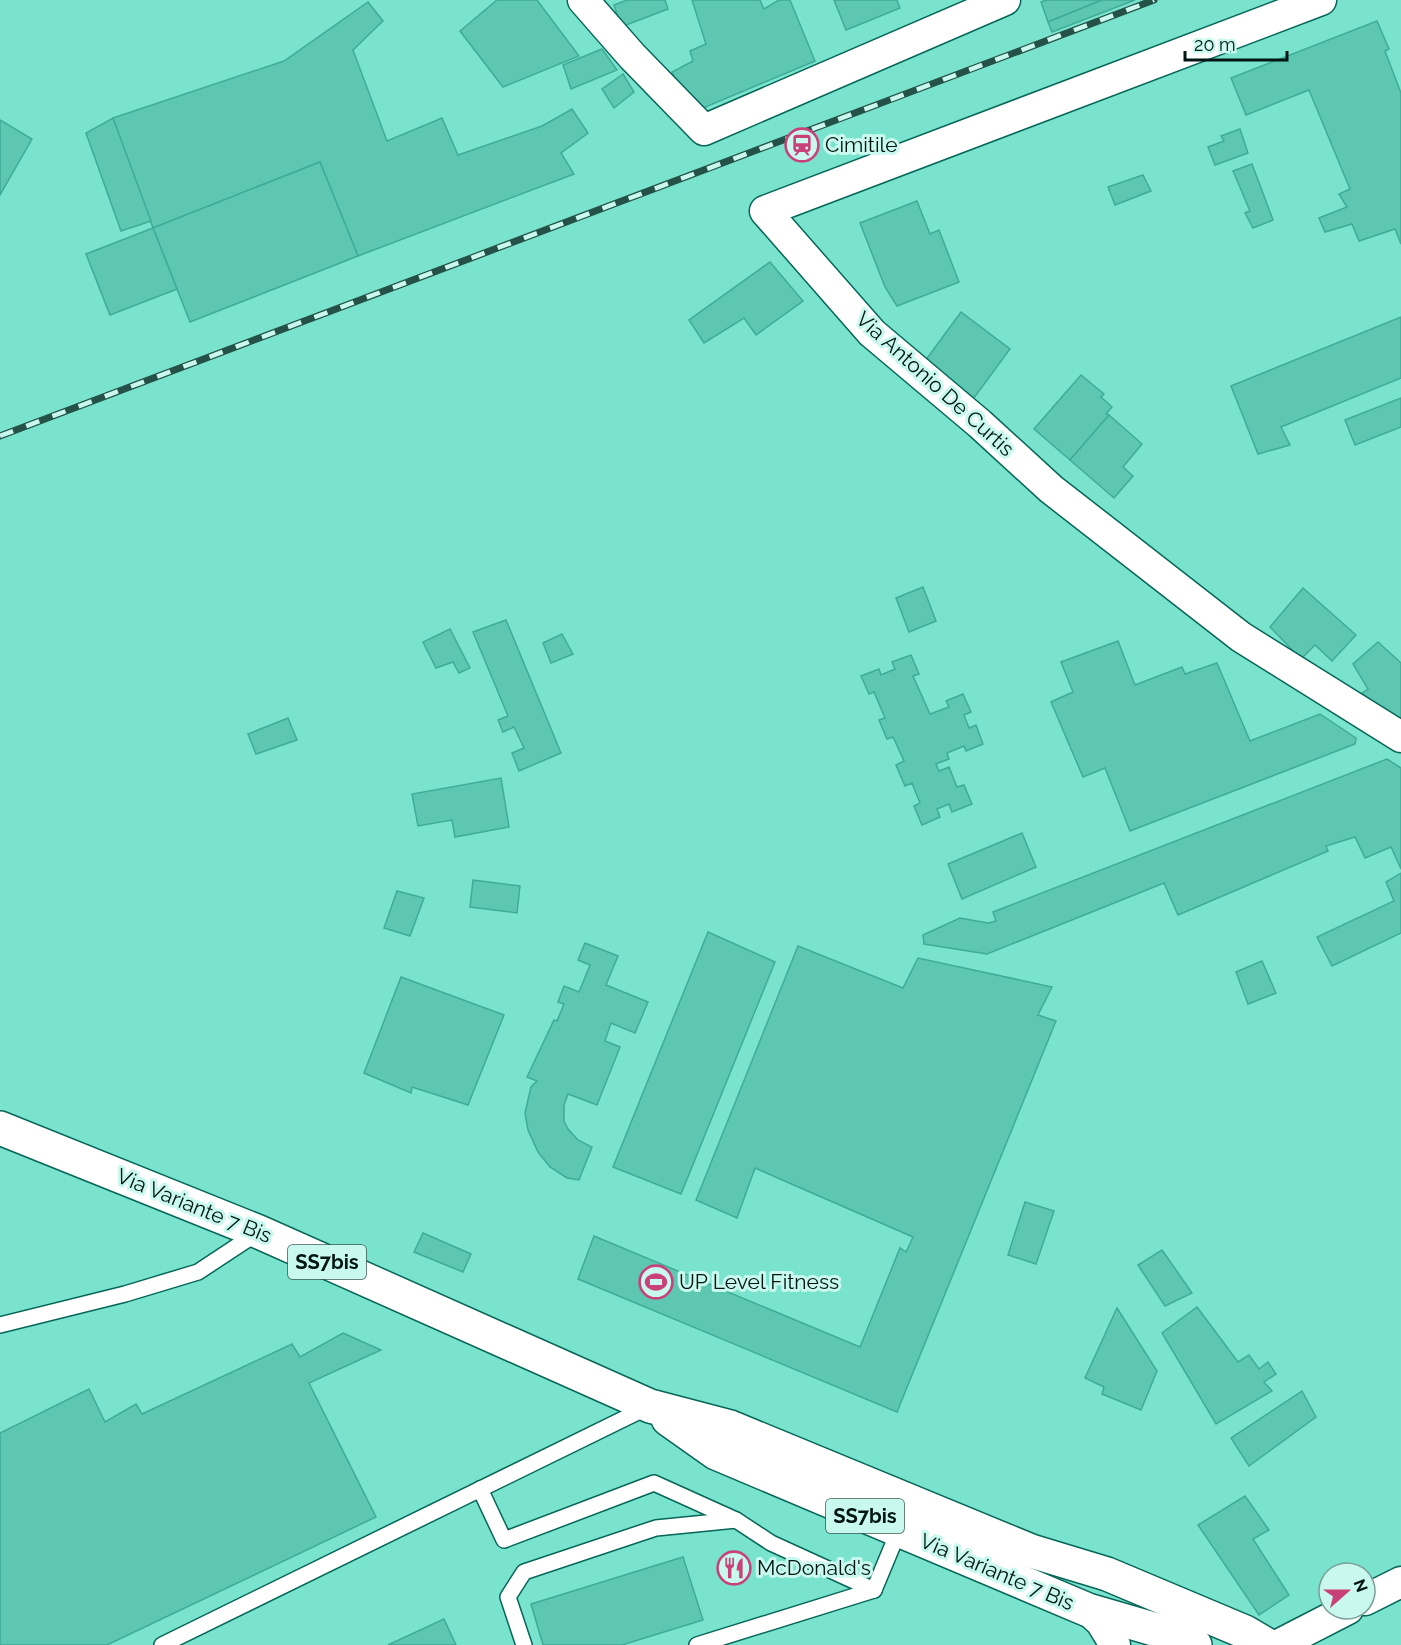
<svg xmlns="http://www.w3.org/2000/svg" width="1401" height="1645" font-family="Raleway,sans-serif">
<style>
.building{fill:#5dc7b2;stroke:#3fac98;stroke-width:1.5}
.lines{fill:none;stroke-linecap:round;stroke-linejoin:round}
.service-casing{stroke:#066658;stroke-width:18}
.minor-casing{stroke:#066658;stroke-width:33}
.primary-casing{stroke:#066658;stroke-width:36}
.service{stroke:#fff;stroke-width:15}
.minor{stroke:#fff;stroke-width:30}
.primary{stroke:#fff;stroke-width:33}
.rail-casing{stroke:#245148;stroke-width:7}
.rail{stroke:#c9f9ee;stroke-width:4.5;stroke-dasharray:14;stroke-linecap:butt}
.labels{text-anchor:middle;stroke-width:6;stroke-linejoin:round;paint-order:stroke}
.shield{fill:#c9f9ee;stroke:#3d5a54;stroke-width:1.5}
.shield-label{font-size:20px;font-weight:bold;fill:#011612}
.poi-label{font-size:21px;fill:#011612;stroke:#c9f9ee;text-anchor:start}
.street-label{font-size:21px;fill:#011612;stroke:#c9f9ee}
</style>
<rect width="100%" height="100%" fill="#7ae3cd"/>
<g class="building">
<polygon points="497,0 537,0 579,56 503,87 460,31"/>
<polygon points="627,0 665,0 668,9 621,27 614,5"/>
<polygon points="692,0 760,0 764,9 779,0 790,0 815,61 691,113 672,72 693,61 690,51 706,44"/>
<polygon points="834,0 897,0 900,8 846,30"/>
<polygon points="1046,0 1102,0 1048,22 1041,2"/>
<polygon points="1102,0 1135,0 1052,32 1048,22"/>
<polygon points="368,2 383,21 353,50 387,141 442,118 458,155 542,126 572,109 588,133 561,153 574,174 358,256 320,162 153,228 113,118 284,61"/>
<polygon points="1377,21 1389,49 1385,51 1401,93 1401,244 1395,229 1359,241 1352,224 1325,232 1319,218 1347,207 1339,194 1350,189 1309,90 1246,115 1231,78"/>
<polygon points="602,49 617,70 571,89 563,65"/>
<polygon points="623,74 634,92 614,108 602,89"/>
<polygon points="113,118 151,221 121,231 86,133"/>
<polygon points="0,120 32,139 0,195"/>
<polygon points="1240,129 1248,153 1215,165 1208,147 1224,141 1221,136"/>
<polygon points="320,162 358,256 190,322 153,228"/>
<polygon points="1252,164 1273,220 1253,228 1245,213 1250,211 1233,171"/>
<polygon points="1143,175 1151,191 1115,205 1108,187"/>
<polygon points="917,201 930,234 939,230 959,282 897,306 885,287 860,223"/>
<polygon points="153,228 177,289 110,315 86,254"/>
<polygon points="770,262 803,301 756,335 744,318 704,343 689,320"/>
<polygon points="961,312 1010,349 971,402 922,365"/>
<polygon points="1401,317 1401,378 1281,427 1290,445 1258,454 1231,386"/>
<polygon points="1081,375 1104,394 1101,397 1112,407 1106,414 1109,415 1070,460 1034,429"/>
<polygon points="1401,398 1401,427 1355,445 1345,420"/>
<polygon points="1109,415 1142,444 1123,467 1133,476 1114,498 1070,460"/>
<polygon points="923,587 936,621 909,632 896,598"/>
<polygon points="1303,588 1356,635 1332,661 1315,645 1301,659 1270,627"/>
<polygon points="506,620 561,753 519,771 512,753 524,748 514,727 503,732 498,720 508,716 473,632"/>
<polygon points="450,629 470,668 459,673 453,662 436,668 423,642"/>
<polygon points="562,634 573,654 551,663 543,643"/>
<polygon points="1118,641 1135,685 1182,667 1185,674 1217,663 1250,741 1320,714 1356,738 1355,744 1130,831 1105,768 1083,777 1051,702 1073,692 1061,662"/>
<polygon points="1378,642 1401,663 1401,725 1399,726 1362,693 1368,689 1353,664"/>
<polygon points="911,655 919,674 913,676 930,714 949,707 946,701 963,694 971,712 964,715 969,728 976,725 983,744 966,751 964,746 947,753 949,759 936,764 939,771 949,767 957,787 964,785 972,804 952,812 949,804 937,809 940,817 922,825 914,806 920,803 912,783 905,786 896,765 904,761 893,737 887,739 879,720 885,718 874,692 869,694 861,676 879,669 881,675 895,669 892,662"/>
<polygon points="288,718 297,740 256,754 248,734"/>
<polygon points="1387,759 1401,768 1401,869 1391,847 1365,858 1355,837 1326,846 1328,851 1178,915 1164,883 987,954 924,944 923,935 960,918 988,923 996,921 993,912"/>
<polygon points="501,778 509,827 455,837 452,820 418,826 412,794"/>
<polygon points="1022,833 1036,867 962,899 948,864"/>
<polygon points="1401,873 1401,933 1332,966 1317,937 1394,901 1386,882"/>
<polygon points="473,880 520,886 517,913 470,907"/>
<polygon points="397,891 424,898 410,936 384,928"/>
<polygon points="708,932 775,962 681,1194 613,1167"/>
<polygon points="585,943 618,956 606,985 648,1002 635,1033 611,1023 605,1041 620,1047 597,1105 568,1094 564,1105 564,1121 568,1129 578,1140 592,1147 579,1180 567,1178 550,1167 538,1152 528,1130 525,1113 531,1087 537,1081 527,1077 554,1020 557,1021 564,1004 558,1002 564,986 579,992 590,965 578,960"/>
<polygon points="798,946 903,988 918,958 1052,987 1038,1015 1056,1021 897,1412 578,1279 594,1236 860,1347 900,1248 906,1252 913,1237 755,1168 737,1218 696,1200"/>
<polygon points="1262,961 1276,993 1248,1004 1236,972"/>
<polygon points="401,977 504,1015 468,1105 412,1087 411,1093 364,1073"/>
<polygon points="1025,1202 1054,1211 1036,1264 1008,1255"/>
<polygon points="423,1233 471,1254 463,1272 414,1252"/>
<polygon points="1162,1250 1192,1293 1165,1306 1138,1265"/>
<polygon points="1197,1307 1238,1362 1249,1355 1259,1369 1268,1362 1276,1374 1264,1382 1272,1391 1216,1424 1162,1333"/>
<polygon points="1117,1308 1157,1371 1141,1410 1102,1394 1104,1387 1085,1378"/>
<polygon points="343,1333 381,1350 309,1383 376,1517 107,1645 0,1645 0,1433 89,1389 105,1422 136,1404 142,1414 292,1344 300,1357"/>
<polygon points="1302,1391 1316,1417 1249,1466 1231,1438"/>
<polygon points="1245,1496 1269,1530 1253,1539 1289,1595 1259,1615 1198,1525"/>
<polygon points="683,1557 703,1620 622,1645 543,1645 531,1604"/>
<polygon points="444,1619 456,1645 388,1645"/>
</g>
<g class="lines">
<defs>
<g id="service">
<polyline points="0,1325 125,1294 198,1272 257,1233"/>
<polyline points="480,1489 504,1540 654,1483 736,1520 771,1543 874,1590"/>
<polyline points="874,1590 899,1530"/>
<polyline points="162,1645 650,1406"/>
<polyline points="524,1645 508,1597 524,1572 656,1528 736,1520"/>
<polyline points="697,1645 874,1590"/>
</g>
<g id="minor">
<polyline points="583,0 632,56 704,130 1005,0"/>
<polyline points="1321,0 765,211 872,333 980,424 1051,489 1241,637 1401,737"/>
<polyline points="1365,1600 1401,1582"/>
<polyline points="1088,1610 1101,1622 1115,1645"/>
<polyline points="1278,1645 1348,1609"/>
</g>
<g id="primary">
<polyline points="0,1128 259,1232 650,1406 730,1427 1031,1551 1107,1574 1245,1632 1267,1645"/>
<polyline points="668,1419 716,1453 1088,1610 1157,1630 1195,1645"/>
</g>
</defs>
<use href="#service" class="service-casing"/>
<use href="#minor" class="minor-casing"/>
<use href="#primary" class="primary-casing"/>
<use href="#service" class="service"/>
<use href="#minor" class="minor"/>
<use href="#primary" class="primary"/>
<defs>
<polyline id="rail" points="0,436 1154,0"/>
</defs>
<use href="#rail" class="rail-casing"/>
<use href="#rail" class="rail"/>
</g>
<defs>
<symbol id="station-ring" viewBox="-11 -11 22 22"><circle r="9.5" fill="#c9f9ee" stroke="#ca417a" stroke-width="1.5"/><path d="M-3-6H3Q5-6 5-4V2Q5 4 3 4L4.5 6H3L1.5 4h-3L-3 6H-4.5L-3 4Q-5 4-5 2V-4Q-5-6-3-6ZM-3.5-4v3h7v-3ZM-3.5 1v1.5H-2V1ZM2 1v1.5H3.5V1Z" fill="#ca417a"/></symbol>
<symbol id="stadium-ring" viewBox="-11 -11 22 22"><circle r="9.5" fill="#c9f9ee" stroke="#ca417a" stroke-width="1.5"/><path d="M0-5a6.5 5 0 1 0 0 10a6.5 5 0 1 0 0-10ZM-3.5-1.8h7v3.6h-7Z" fill="#ca417a"/></symbol>
<symbol id="restaurant-ring" viewBox="-11 -11 22 22"><circle r="9.5" fill="#c9f9ee" stroke="#ca417a" stroke-width="1.5"/><path d="M-5-6h1v4h1v-4h1v4h1v-4h1v5L-1.5 .5V6h-2V.5L-5-1ZM5-6V6H3V1.5H1.5Q1.5-4 5-6Z" fill="#ca417a"/></symbol>
</defs>
<g fill-rule="evenodd">
<use href="#station-ring" x="783" y="126" width="38" height="38"/>
<use href="#stadium-ring" x="637" y="1263" width="38" height="38"/>
<use href="#restaurant-ring" x="715" y="1549" width="38" height="38"/>
</g>
<g class="labels">
<g class="shield">
<rect x="288" y="1245" width="78" height="34" rx="4.5"/>
<rect x="826" y="1499" width="78" height="34" rx="4.5"/>
</g>
<g class="shield-label">
<text x="327" y="1269">SS7bis</text>
<text x="865" y="1523">SS7bis</text>
</g>
<g class="poi-label">
<text x="825" y="152">Cimitile</text>
<text x="679" y="1289">UP Level Fitness</text>
<text x="757" y="1575">McDonald's</text>
</g>
<g class="street-label">
<text transform="translate(935 384) rotate(42)" y="7">Via Antonio De Curtis</text>
<text transform="translate(194 1206) rotate(22)" y="7">Via Variante 7 Bis</text>
<text transform="translate(997 1572) rotate(23)" y="7">Via Variante 7 Bis</text>
</g>
</g>
<g transform="translate(1347 1591) rotate(69)"><circle r="28" fill="#c9f9ee" stroke="#799e96" stroke-width="1.5"/>
<path d="M0-4.5L10 22L0 15L-10 22Z" fill="#ca417a"/>
<text y="-9" font-size="16" font-weight="bold" text-anchor="middle" fill="#011612">N</text>
</g>
<path d="M1185 51v9h102v-9" fill="none" stroke="#011612" stroke-width="3"/>
<text x="1194" y="51" font-size="18" fill="#011612" stroke="#c9f9ee" stroke-width="4.5" paint-order="stroke">20 m</text>
</svg>
